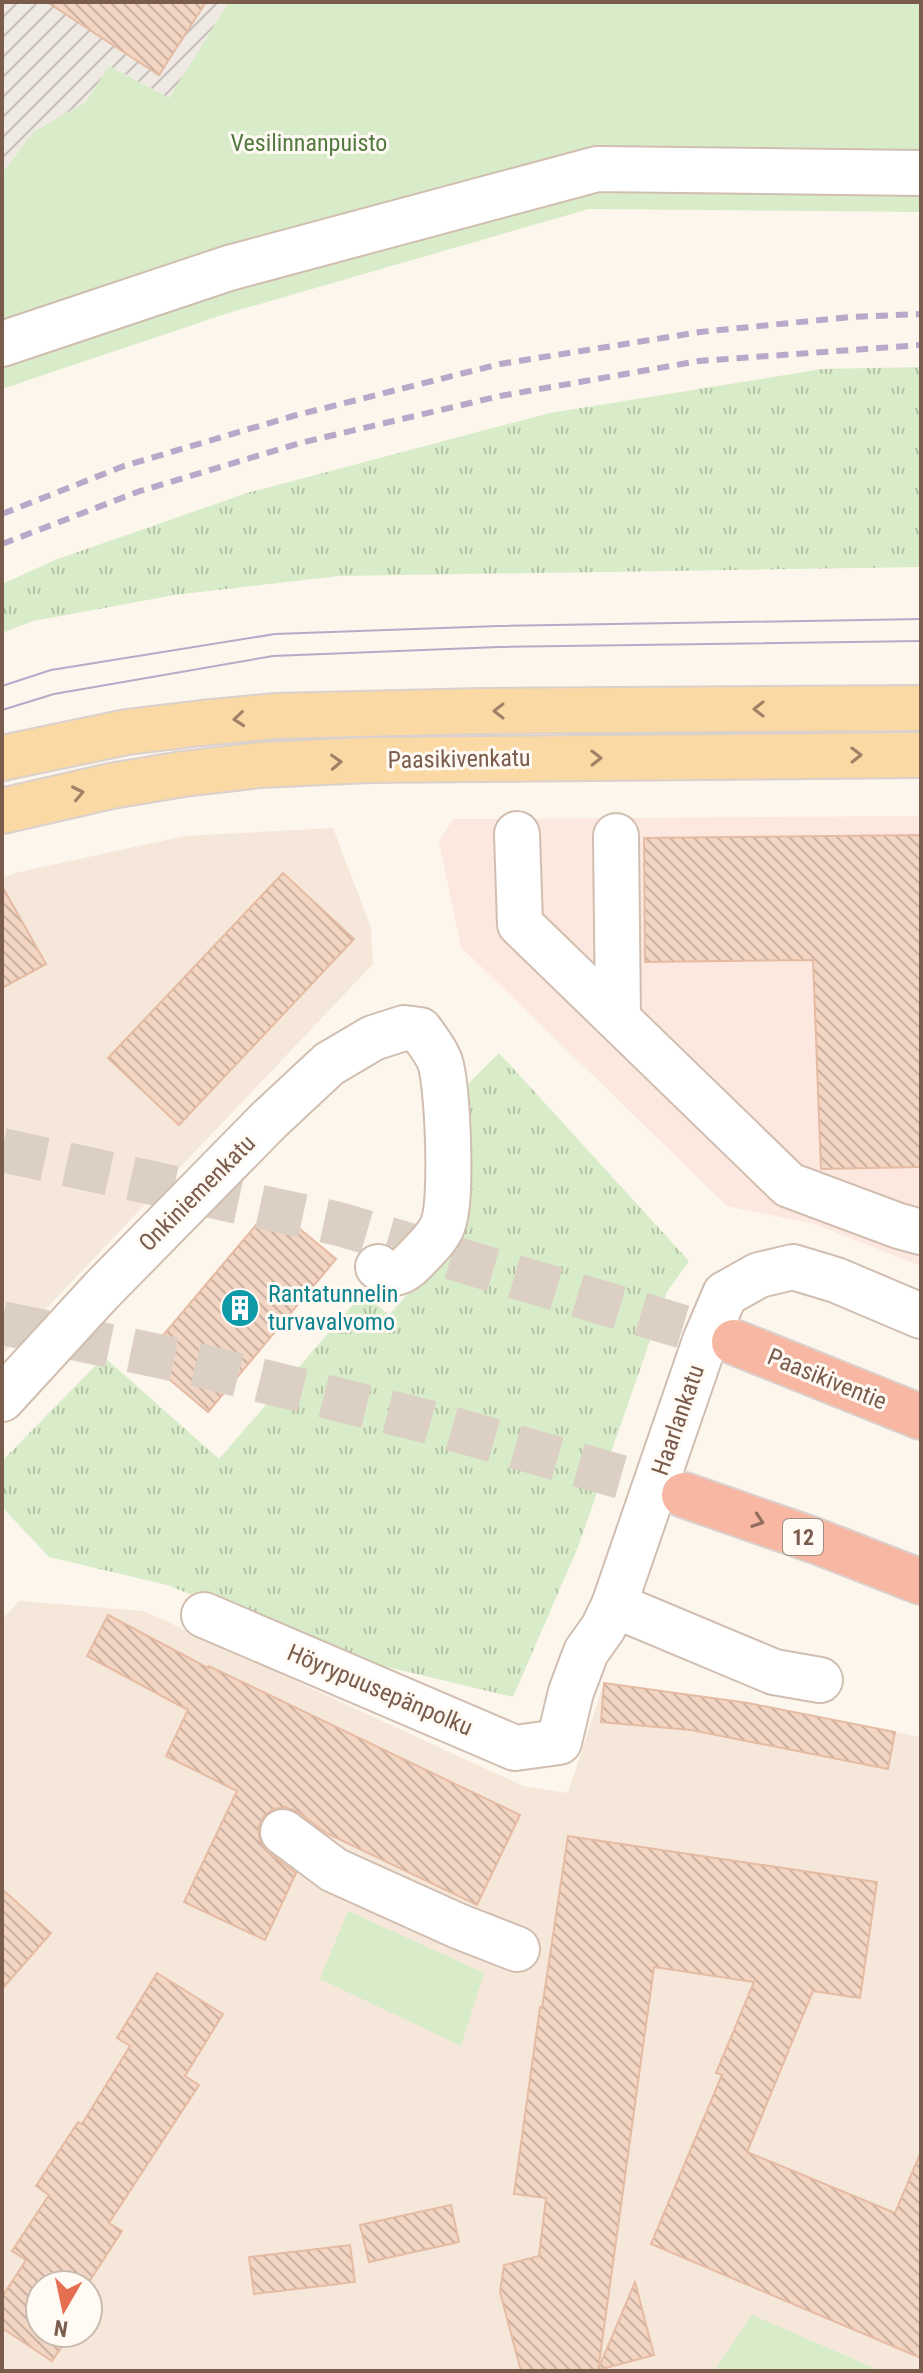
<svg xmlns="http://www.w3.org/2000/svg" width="923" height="2373" font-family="'Roboto Condensed',sans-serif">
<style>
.residential{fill:#f5e8da;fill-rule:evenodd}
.commercial{fill:#fde8e0}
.industrial{fill:url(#industrial-furrows)}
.grass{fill:url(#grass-tufts)}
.green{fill:#d8ecc9}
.building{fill:url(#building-back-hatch);stroke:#e6bba3;stroke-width:2}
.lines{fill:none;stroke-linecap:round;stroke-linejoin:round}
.highway-tunnel{stroke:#dcd0c4;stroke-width:44;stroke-dasharray:44 22;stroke-linecap:butt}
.minor-casing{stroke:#d1beb0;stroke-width:48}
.major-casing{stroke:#dad1cd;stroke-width:48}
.highway-casing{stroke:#dad1cd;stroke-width:48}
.minor{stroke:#fff;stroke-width:44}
.major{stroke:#fbd9a5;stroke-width:44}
.highway{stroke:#f7b7a3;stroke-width:44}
.tram{stroke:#b9a8c9;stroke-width:2}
.rail{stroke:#b9a8c9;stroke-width:6;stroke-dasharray:12 8;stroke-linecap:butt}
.oneway{stroke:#a18267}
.oneway2{stroke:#936e5e}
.labels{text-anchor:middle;stroke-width:6;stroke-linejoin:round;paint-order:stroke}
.shield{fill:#fffaf3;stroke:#a28b7f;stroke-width:2}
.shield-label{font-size:22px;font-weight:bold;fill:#7a5c4d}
.park-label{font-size:24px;fill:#537a41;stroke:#fffaf3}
.street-label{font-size:24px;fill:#7a5c4d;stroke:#fffaf3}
.culture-label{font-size:24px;fill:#0d838f;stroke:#fffaf3;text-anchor:start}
</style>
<defs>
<pattern id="industrial-furrows" width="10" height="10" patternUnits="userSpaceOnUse" patternTransform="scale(2)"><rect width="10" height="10" fill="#efe9e4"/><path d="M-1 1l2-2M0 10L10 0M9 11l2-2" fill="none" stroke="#c7c0bb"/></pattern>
<pattern id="grass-tufts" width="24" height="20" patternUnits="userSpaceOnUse" patternTransform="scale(2)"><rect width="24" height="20" fill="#d8ecc9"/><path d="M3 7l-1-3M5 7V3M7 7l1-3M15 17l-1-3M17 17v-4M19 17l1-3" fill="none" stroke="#b4c2a5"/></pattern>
<pattern id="building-back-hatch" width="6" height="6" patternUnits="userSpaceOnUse" patternTransform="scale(2)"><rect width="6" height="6" fill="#f3d5c3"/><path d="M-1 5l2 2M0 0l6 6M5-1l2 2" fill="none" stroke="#cab0a1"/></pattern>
</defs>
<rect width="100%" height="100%" fill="#fdf6ec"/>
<g class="residential">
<polygon points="333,828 371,928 373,964 2,1355 2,878 15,873 185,836"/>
<path d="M 19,1601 L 144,1611 L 523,1786 L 568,1793 L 604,1683 L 748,1703 L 921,1737 L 921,2371 L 881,2371 L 752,2316 L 714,2371 L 2,2371 L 2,1620 ZM 40,2285 L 88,2285 L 88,2333 L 40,2333 Z"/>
</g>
<polygon class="commercial" points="921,816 921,1266 814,1224 727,1206 461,947 439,842 453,819"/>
<polygon class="industrial" points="2,2 229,2 169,98 109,66 86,102 33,132 2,174"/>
<g class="grass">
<polygon points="921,367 921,567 339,576 175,595 33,621 2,633 2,584 55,560 247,493 550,413 822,369"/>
<polygon points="499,1053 689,1261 667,1292 578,1547 513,1697 353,1659 167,1585 49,1557 2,1507 2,1461 104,1357 219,1459 363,1293 389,1315 458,1237 464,1088"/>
</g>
<g class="green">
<polygon points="229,2 921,2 921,212 589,209 225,314 2,389 2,174 33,132 86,102 109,66 169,98"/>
<polygon points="348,1911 484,1973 461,2046 320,1979"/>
<polygon points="752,2315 881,2371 714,2371"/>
</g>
<g class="building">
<polygon points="47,2 206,2 159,75"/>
<polygon points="921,835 921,1167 821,1169 813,960 645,962 644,838"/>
<polygon points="283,873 354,939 179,1125 108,1058"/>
<polygon points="2,886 46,964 2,988"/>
<polygon points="272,1206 336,1259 208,1412 144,1358"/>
<polygon points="108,1615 208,1668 209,1666 520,1815 477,1905 326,1833 298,1812 285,1807 274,1809 264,1816 258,1828 260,1841 268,1852 296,1873 265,1940 184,1902 237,1791 166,1756 188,1710 87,1656"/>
<polygon points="604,1683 748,1703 895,1732 888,1769 691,1730 601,1722"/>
<polygon points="568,1836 877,1882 860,1998 813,1991 747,2152 895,2213 921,2152 921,2358 651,2244 722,2075 716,2073 754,1982 654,1967 598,2371 521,2371 500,2292 504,2265 539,2256 546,2198 514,2194 540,2007 542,2008"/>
<polygon points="2,1889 51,1933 2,1989"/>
<polygon points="157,1973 223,2014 185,2076 199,2085 109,2223 122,2231 87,2285 40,2285 40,2333 71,2333 52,2361 2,2328 2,2297 26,2260 12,2251 49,2195 36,2186 78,2122 82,2124 130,2046 117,2038"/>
<polygon points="451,2205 459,2242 369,2262 360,2225"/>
<polygon points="350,2245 355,2282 254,2294 249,2257"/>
<polygon points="635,2282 654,2355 598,2370"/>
</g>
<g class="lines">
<g class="highway-tunnel">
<polyline points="2,1150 339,1224 734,1342"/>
<polyline points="2,1323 182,1361 429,1422 684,1495"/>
</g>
<defs>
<g id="minor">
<polyline points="2,344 229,268 597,169 921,173"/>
<polyline points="517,834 520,924 789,1185 899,1226 921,1232"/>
<polyline points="616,836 618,1018"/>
<path d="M 2,1399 L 101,1291 L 268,1121 L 329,1064 L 373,1038 L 404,1028 L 420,1030 C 427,1040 436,1051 440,1062 C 448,1087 452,1196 444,1221 C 440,1237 425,1249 415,1260 C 403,1273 392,1278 378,1267"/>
<polyline points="614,1605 774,1672 820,1680"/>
<polyline points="204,1615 515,1748 559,1742 571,1692 586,1652 603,1628 614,1605 705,1341 725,1294 759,1275 793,1267 836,1280 921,1316"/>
<polyline points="283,1832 334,1870 458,1926 517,1949"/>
</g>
<g id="major">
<polyline points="2,758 127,732 202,723 276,716 483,711 921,708"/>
<polyline points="2,811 111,786 183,774 260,765 369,760 921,755"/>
</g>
<g id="highway">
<polyline points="734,1342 921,1417"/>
<polyline points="684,1495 816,1541 921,1582"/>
</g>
</defs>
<use href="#minor" class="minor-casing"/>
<use href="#major" class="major-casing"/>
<use href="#highway" class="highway-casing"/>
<use href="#minor" class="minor"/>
<use href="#major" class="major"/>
<use href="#highway" class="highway"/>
<g class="tram">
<polyline points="2,686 51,670 275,634 498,626 921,619"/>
<polyline points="2,710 54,694 273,656 499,647 921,641"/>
</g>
<g class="rail">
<polyline points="2,514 124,466 293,416 500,364 700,332 850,317 921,314"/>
<polyline points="2,544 140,491 300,443 500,396 699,361 921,345"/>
</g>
</g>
<defs><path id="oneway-chevron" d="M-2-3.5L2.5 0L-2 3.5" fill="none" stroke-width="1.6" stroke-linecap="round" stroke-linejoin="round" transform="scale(2)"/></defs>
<g class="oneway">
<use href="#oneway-chevron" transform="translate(759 709) rotate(180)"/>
<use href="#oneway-chevron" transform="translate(499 711) rotate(180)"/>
<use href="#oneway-chevron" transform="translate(239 719) rotate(175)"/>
<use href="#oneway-chevron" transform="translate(856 755) rotate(-1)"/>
<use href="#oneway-chevron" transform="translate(596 758) rotate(-1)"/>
<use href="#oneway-chevron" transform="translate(336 762) rotate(-3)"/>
<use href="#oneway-chevron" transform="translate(78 793) rotate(-12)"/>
</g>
<use class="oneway2" href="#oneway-chevron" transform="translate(758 1521) rotate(19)"/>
<defs>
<symbol id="building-disc" viewBox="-11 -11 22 22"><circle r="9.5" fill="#0f9aa8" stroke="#fffaf3"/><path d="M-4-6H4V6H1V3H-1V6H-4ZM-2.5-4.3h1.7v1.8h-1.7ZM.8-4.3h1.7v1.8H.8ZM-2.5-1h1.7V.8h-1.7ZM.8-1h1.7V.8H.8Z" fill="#fff"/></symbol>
</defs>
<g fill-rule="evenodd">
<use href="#building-disc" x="218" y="1286" width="44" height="44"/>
</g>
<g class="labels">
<rect class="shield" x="783" y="1519" width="40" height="36" rx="6"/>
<g class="shield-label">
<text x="803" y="1545">12</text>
</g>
<g class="park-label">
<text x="309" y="151">Vesilinnanpuisto</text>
</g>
<g class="street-label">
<text transform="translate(459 759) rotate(-1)" y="8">Paasikivenkatu</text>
<text transform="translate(197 1193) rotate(-45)" y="8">Onkiniemenkatu</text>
<text transform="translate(827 1379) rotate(22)" y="8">Paasikiventie</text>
<text transform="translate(678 1420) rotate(-71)" y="8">Haarlankatu</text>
<text transform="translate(380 1690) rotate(23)" y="8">Höyrypuusepänpolku</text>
</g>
<g class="culture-label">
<text x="268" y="1302">Rantatunnelin<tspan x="268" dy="28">turvavalvomo</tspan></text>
</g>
</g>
<rect width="923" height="2373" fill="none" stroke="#7a5c4d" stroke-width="8"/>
<g transform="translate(64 2309) rotate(189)"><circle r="38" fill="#fffaf3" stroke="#cabbb1" stroke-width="2"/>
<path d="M0-6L14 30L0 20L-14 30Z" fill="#e76f51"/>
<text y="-12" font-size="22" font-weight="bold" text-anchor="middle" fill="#7a5c4d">N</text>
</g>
</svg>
